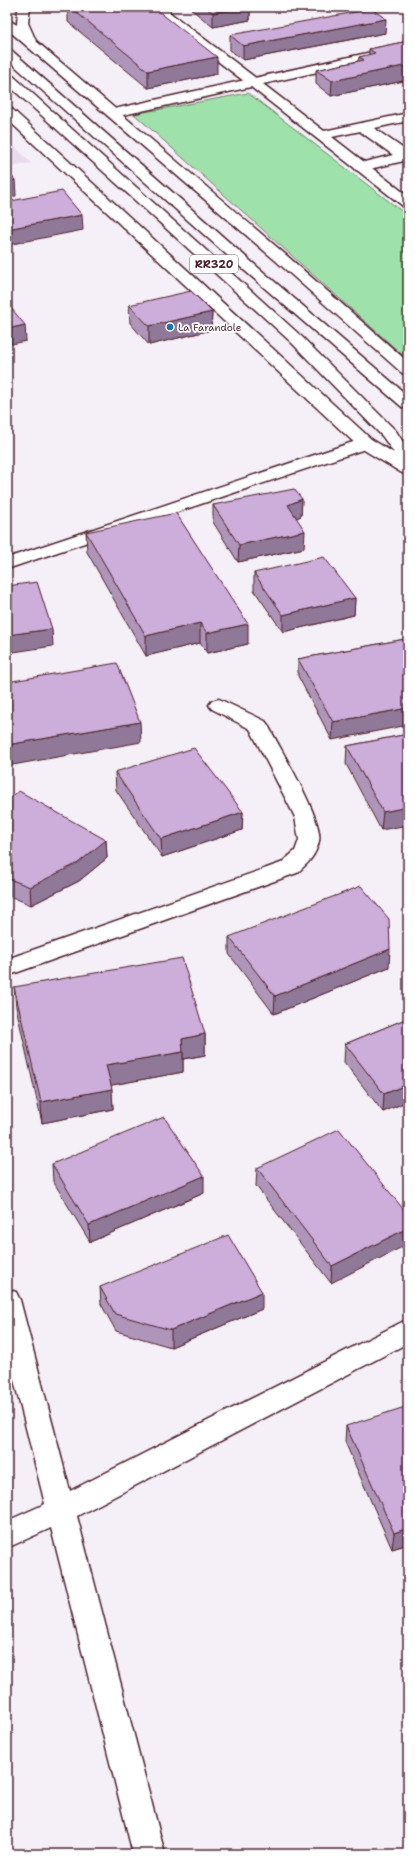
<svg xmlns="http://www.w3.org/2000/svg" width="415" height="1861" font-family="'Shantell Sans',sans-serif">
<style>
.built{fill:#e9dbee}
.green{fill:#9fe1ab;stroke:#74806b}
.lines{fill:none;stroke-linecap:round;stroke-linejoin:round}
.service-casing{stroke:#4a1f2b;stroke-width:3}
.minor-casing{stroke:#4a1f2b;stroke-width:3}
.primary-casing{stroke:#4a1f2b;stroke-width:3}
.service{fill:#fff;fill-rule:evenodd}
.minor{fill:#fff;fill-rule:evenodd}
.primary{fill:#fff;fill-rule:evenodd}
.wall{fill:#b095bb;stroke:#4a1f2b}
.shaded-wall{fill:#907998;stroke:#4a1f2b}
.building{fill:#cdadd9;stroke:#4a1f2b}
.poi-dot{fill:#1f6fb2;stroke:#fff;stroke-width:1.5}
.labels{text-anchor:middle;stroke-width:3.5;stroke-linejoin:round;paint-order:stroke}
.far-poi-label{font-size:10px;fill:#4a1f2b;stroke:#fff;text-anchor:start}
.shield{fill:#fff;stroke:#80626b;stroke-width:1}
.shield-label{font-size:11px;font-weight:bold;fill:#4a1f2b}
</style>
<rect width="100%" height="100%" fill="#f5eff7"/>
<filter id="ink" filterUnits="userSpaceOnUse"><feTurbulence type="fractalNoise" baseFrequency=".025" numOctaves="2"/><feDisplacementMap in="SourceGraphic" scale="8" xChannelSelector="R" yChannelSelector="G"/><feConvolveMatrix kernelMatrix="1 2 1 2 8 2 1 2 1" color-interpolation-filters="sRGB"/></filter>
<g filter="url(#ink)">
<polygon class="built" points="7,139 31,163 7,168"/>
<polygon class="green" points="248,93 408,216 408,360 134,114"/>
<g class="lines">
<defs>
<g id="service">
<polygon points="158,7 170,7 169,12 257,79 259,82 257,85 249,85 159,16 157,13"/>
<polygon points="363,123 368,124 408,152 408,160 361,171 356,170 354,167 356,164 393,155 358,130 356,127"/>
</g>
<g id="minor">
<polygon points="408,44 408,52 263,84 324,131 408,113 408,121 332,137 408,196 408,207 403,206 251,87 114,117 108,113 114,109"/>
<polygon points="365,438 371,439 373,443 371,447 7,569 7,558"/>
<path d="M 219,699 L 265,721 L 268,725 C 279,747 324,820 319,841 C 316,856 307,864 297,873 L 7,976 L 7,959 L 281,863 L 295,851 L 299,840 L 295,817 L 250,729 L 212,709 L 209,705 L 212,701 Z"/>
<polygon points="7,1289 16,1292 20,1300 70,1491 408,1319 408,1343 77,1516 165,1854 133,1854 51,1528 7,1548 7,1521 45,1504 7,1352"/>
</g>
<g id="primary">
<polygon points="18,7 30,7 28,23 36,41 286,255 408,362 408,375 402,373 276,261 7,29 7,19 17,25"/>
<polygon points="7,49 11,50 247,258 408,396 408,409 402,407 237,264 7,59"/>
<polygon points="7,73 11,74 301,336 396,431 408,450 408,474 402,473 359,447 7,119 7,108 12,109 371,439 394,453 383,437 291,342 7,84"/>
</g>
</defs>
<use href="#service" class="service-casing"/>
<use href="#minor" class="minor-casing"/>
<use href="#primary" class="primary-casing"/>
<use href="#service" class="service"/>
<use href="#minor" class="minor"/>
<use href="#primary" class="primary"/>
</g>
<g class="wall">
<polygon points="68,7 153,7 217,74 148,88 68,22"/>
<polygon points="191,7 268,7 250,10 250,20 213,27 191,9"/>
<polygon points="385,33 243,60 230,50 230,35"/>
<polygon points="408,41 408,80 331,96 316,84 316,70 358,61 359,57 369,55 369,49"/>
<polygon points="129,305 212,312 211,330 149,345 130,323"/>
<polygon points="302,499 301,516 296,518 304,548 238,562 213,522 213,505"/>
<polygon points="86,532 248,644 207,653 200,643 146,656 87,552"/>
<polygon points="254,573 355,598 354,615 283,632 254,590"/>
<polygon points="405,639 332,740 298,676 298,659"/>
<polygon points="408,734 381,830 346,764 347,746"/>
<polygon points="115,772 243,812 242,830 162,857 116,790"/>
<polygon points="7,800 106,840 107,858 79,881 31,905 7,895"/>
<polygon points="229,937 389,967 274,1014 229,954"/>
<polygon points="14,987 205,1034 205,1055 183,1059 183,1072 111,1085 113,1109 42,1123 16,1007"/>
<polygon points="408,1018 408,1101 383,1112 344,1062 345,1044"/>
<polygon points="52,1164 204,1193 90,1242 53,1181"/>
<polygon points="257,1168 408,1215 331,1283 256,1186"/>
<polygon points="100,1287 262,1309 171,1347 116,1331 101,1304"/>
<polygon points="346,1426 408,1544 392,1549 345,1442"/>
</g>
<g class="shaded-wall">
<polygon points="240,7 268,7 250,10 250,20 213,27 213,13"/>
<polygon points="386,19 385,33 243,60 243,46"/>
<polygon points="217,57 217,74 148,88 148,71"/>
<polygon points="408,65 408,80 331,96 332,81"/>
<polygon points="15,180 16,196 7,198 7,182"/>
<polygon points="82,215 83,230 7,245 7,229"/>
<polygon points="212,312 211,330 149,345 149,326"/>
<polygon points="25,325 26,341 7,345 7,329"/>
<polygon points="302,499 301,516 287,522 288,505"/>
<polygon points="305,531 304,548 238,562 239,545"/>
<polygon points="355,598 354,615 283,632 283,615"/>
<polygon points="200,623 200,643 146,656 146,636"/>
<polygon points="248,624 248,644 207,653 207,633"/>
<polygon points="52,629 53,646 7,653 7,635"/>
<polygon points="408,708 408,725 332,740 333,722"/>
<polygon points="140,722 141,742 7,766 7,745"/>
<polygon points="408,807 408,825 381,830 383,812"/>
<polygon points="243,812 242,830 162,857 161,839"/>
<polygon points="106,840 107,858 79,881 31,905 30,887"/>
<polygon points="390,949 389,967 274,1014 275,996"/>
<polygon points="205,1034 205,1055 183,1059 182,1039"/>
<polygon points="183,1052 183,1072 107,1086 106,1065"/>
<polygon points="408,1084 408,1101 383,1112 384,1094"/>
<polygon points="112,1089 113,1109 42,1123 41,1102"/>
<polygon points="204,1176 204,1193 90,1242 89,1225"/>
<polygon points="408,1228 408,1244 331,1283 332,1266"/>
<polygon points="262,1292 262,1309 171,1347 171,1330"/>
<polygon points="408,1528 408,1544 392,1549 394,1533"/>
</g>
<g class="building">
<polygon points="70,7 153,7 217,57 148,71"/>
<polygon points="206,7 244,7 213,13"/>
<polygon points="372,9 386,19 243,46 230,35"/>
<polygon points="408,41 408,65 332,81 316,70 364,60 359,57 375,53 369,49"/>
<polygon points="7,171 15,180 7,182"/>
<polygon points="62,191 82,215 7,229 7,198 8,198 11,201"/>
<polygon points="191,291 212,312 149,326 129,305"/>
<polygon points="7,303 25,325 7,329"/>
<polygon points="294,489 302,499 288,505 305,531 239,545 213,505"/>
<polygon points="176,513 248,624 207,633 200,623 146,636 86,532"/>
<polygon points="324,557 355,598 283,615 254,573"/>
<polygon points="37,582 52,629 7,635 7,586"/>
<polygon points="405,639 408,644 408,708 333,722 298,659"/>
<polygon points="117,663 140,722 7,745 7,682"/>
<polygon points="408,734 408,807 383,812 347,746"/>
<polygon points="194,748 243,812 161,839 115,772"/>
<polygon points="19,791 106,840 78,863 30,887 7,878 7,800"/>
<polygon points="361,886 389,919 390,949 275,996 229,937"/>
<polygon points="182,958 205,1034 182,1039 183,1052 106,1065 112,1089 41,1102 14,987"/>
<polygon points="408,1018 408,1084 384,1094 345,1044"/>
<polygon points="164,1117 204,1176 89,1225 52,1164"/>
<polygon points="339,1129 408,1215 408,1228 332,1266 257,1168"/>
<polygon points="228,1235 262,1292 171,1330 115,1314 100,1287"/>
<polygon points="408,1406 408,1528 394,1533 346,1426"/>
</g>
</g>
<circle class="poi-dot" cx="170" cy="327" r="4"/>
<g class="labels">
<g class="far-poi-label">
<text x="178" y="331">La Farandole</text>
</g>
<rect class="shield" x="190" y="255" width="48" height="18" rx="3"/>
<g class="shield-label">
<text x="214" y="268">RR320</text>
</g>
</g>
<rect width="415" height="1861" fill="none" stroke="#fff" stroke-width="24"/>
<rect x="12" y="12" width="391" height="1837" fill="none" stroke="#4a1f2b" stroke-width="1.5" filter="url(#ink)"/>
</svg>
